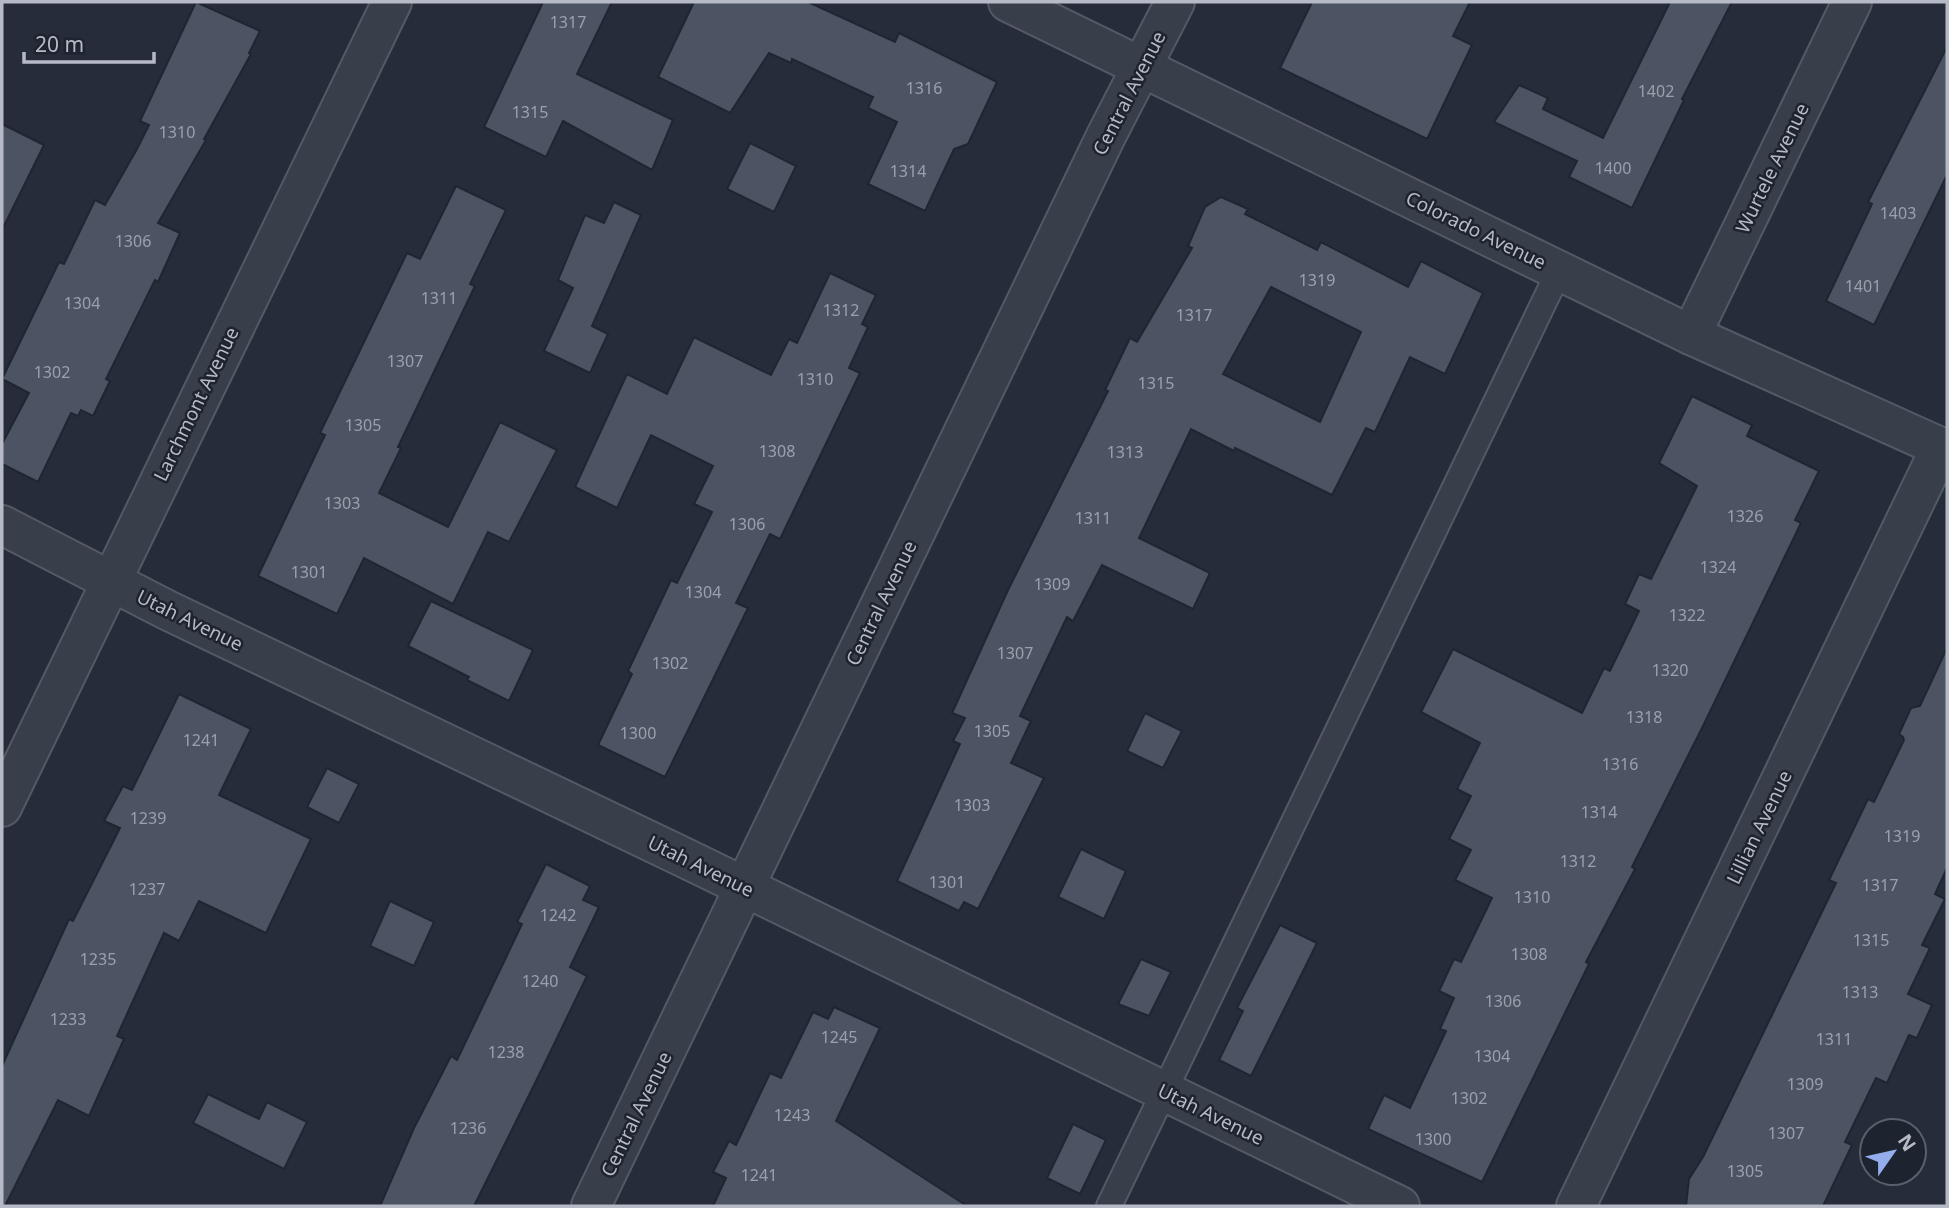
<svg xmlns="http://www.w3.org/2000/svg" width="1949" height="1208" font-family="'Noto Sans',sans-serif">
<style>
.building{fill:#4c5463;stroke:#202631;stroke-width:2;fill-rule:evenodd}
.lines{fill:none;stroke-linecap:round;stroke-linejoin:round}
.service-casing{stroke:#545a65;stroke-width:28}
.minor-casing{stroke:#545a65;stroke-width:42}
.tertiary-casing{stroke:#545a65;stroke-width:42}
.service{stroke:#393f4a;stroke-width:24}
.minor{stroke:#393f4a;stroke-width:38}
.tertiary{stroke:#393f4a;stroke-width:38}
.labels{text-anchor:middle;stroke-width:5;stroke-linejoin:round;paint-order:stroke}
.number-label{font-size:16px;fill:#9ba0ad}
.street-label{font-size:19px;fill:#b5bac6;stroke:#1e242f}
</style>
<rect width="100%" height="100%" fill="#262c3a"/>
<g class="building">
<polygon points="196,2 260,31 249,53 251,54 204,139 206,140 158,223 180,233 158,282 155,280 106,379 110,381 93,416 81,410 78,416 71,413 38,482 2,464 2,444 29,393 2,379 59,262 64,264 95,200 105,205 137,149 149,125 140,121"/>
<polygon points="543,2 612,2 577,74 673,120 652,170 563,121 546,157 484,127"/>
<polygon points="694,2 808,2 895,42 899,33 997,82 968,144 954,149 925,211 868,184 897,122 868,108 873,97 792,59 791,63 769,53 730,113 658,77"/>
<polygon points="1312,2 1470,2 1453,36 1472,45 1427,139 1280,68"/>
<polygon points="1670,2 1732,2 1682,99 1684,100 1632,208 1569,177 1577,161 1494,122 1519,85 1548,98 1543,109 1603,138"/>
<polygon points="1947,47 1947,175 1874,325 1826,301 1872,204 1868,202"/>
<polygon points="2,124 44,145 2,230"/>
<polygon points="750,143 796,166 774,212 727,189"/>
<polygon points="456,186 506,210 470,284 475,286 398,447 401,448 379,493 448,527 500,422 557,450 509,542 488,532 453,604 364,558 337,614 258,576 325,435 320,433 407,253 420,259"/>
<path d="M 1221,197 L 1248,209 L 1245,214 L 1317,250 L 1321,242 L 1408,287 L 1421,261 L 1483,293 L 1445,374 L 1410,357 L 1375,432 L 1366,428 L 1332,495 L 1235,448 L 1234,451 L 1191,429 L 1139,538 L 1210,573 L 1193,609 L 1102,565 L 1073,621 L 1067,617 L 1020,716 L 1031,721 L 1011,763 L 1044,778 L 978,909 L 964,902 L 959,911 L 897,881 L 960,744 L 953,741 L 965,718 L 952,713 L 1008,590 L 1108,391 L 1105,390 L 1130,338 L 1137,342 L 1192,248 L 1188,246 L 1205,207 ZM 1271,287 L 1361,332 L 1320,422 L 1223,374 Z"/>
<polygon points="614,202 641,215 592,326 608,334 590,373 544,351 573,288 558,280 585,215 604,223"/>
<polygon points="830,273 876,295 862,324 868,327 849,368 860,373 780,539 770,534 736,603 748,608 665,777 598,745 632,674 628,671 671,580 677,583 712,512 694,504 713,466 651,435 617,508 575,487 627,374 667,394 694,337 771,375 789,339 797,343"/>
<polygon points="1692,396 1752,425 1747,436 1819,471 1795,520 1801,523 1703,726 1632,867 1635,869 1586,962 1589,964 1482,1182 1368,1129 1384,1095 1410,1108 1446,1031 1440,1029 1454,998 1439,991 1454,959 1461,962 1492,898 1455,880 1471,850 1449,839 1471,796 1457,789 1480,743 1421,712 1453,649 1582,713 1604,668 1610,671 1639,611 1625,604 1639,574 1651,579 1697,486 1659,463"/>
<polygon points="431,601 533,650 509,701 467,680 469,677 408,646"/>
<polygon points="1947,648 1947,868 1935,894 1945,899 1922,945 1930,948 1908,994 1932,1005 1917,1038 1909,1035 1887,1083 1876,1078 1845,1142 1852,1145 1823,1206 1686,1206 1689,1179 1703,1157 1836,883 1829,880 1868,799 1874,802 1904,740 1903,737 1899,734 1911,708 1920,706"/>
<polygon points="179,694 251,729 219,795 311,839 266,933 199,901 179,941 164,933 117,1036 124,1039 89,1116 58,1100 5,1206 2,1206 2,1066 69,919 73,921 120,828 104,821 123,786 132,790"/>
<polygon points="1145,713 1182,731 1163,768 1127,751"/>
<polygon points="327,768 359,784 339,823 307,807"/>
<polygon points="1081,849 1126,871 1104,919 1058,897"/>
<polygon points="546,864 590,886 583,900 599,907 570,967 587,976 541,1071 474,1206 380,1206 414,1128 451,1056 457,1060 522,924 517,922"/>
<polygon points="390,901 434,922 414,966 370,946"/>
<polygon points="1280,925 1317,943 1251,1076 1219,1060 1243,1011 1237,1008"/>
<polygon points="1141,959 1171,972 1149,1016 1118,1004"/>
<polygon points="834,1007 880,1028 836,1121 967,1206 713,1206 726,1178 713,1172 729,1141 736,1145 770,1073 781,1078 813,1012 828,1019"/>
<polygon points="208,1094 259,1119 267,1102 307,1122 284,1169 193,1123"/>
<polygon points="1073,1124 1106,1140 1080,1194 1047,1178"/>
</g>
<g class="lines">
<defs>
<polyline id="service" points="1109,1206 1559,271"/>
<g id="minor">
<polyline points="1008,2 1691,335 1947,450"/>
<polyline points="1691,335 1852,2"/>
<polyline points="2,525 167,610 683,857 1400,1206"/>
<polyline points="2,807 392,2"/>
<polyline points="1576,1206 1941,447"/>
</g>
<polyline id="tertiary" points="591,1206 1106,136 1175,2"/>
</defs>
<use href="#service" class="service-casing"/>
<use href="#minor" class="minor-casing"/>
<use href="#tertiary" class="tertiary-casing"/>
<use href="#service" class="service"/>
<use href="#minor" class="minor"/>
<use href="#tertiary" class="tertiary"/>
</g>
<g class="labels">
<g class="number-label">
<text x="568" y="28">1317</text>
<text x="924" y="94">1316</text>
<text x="1656" y="97">1402</text>
<text x="530" y="118">1315</text>
<text x="177" y="138">1310</text>
<text x="1613" y="174">1400</text>
<text x="908" y="177">1314</text>
<text x="1898" y="219">1403</text>
<text x="133" y="247">1306</text>
<text x="1317" y="286">1319</text>
<text x="1863" y="292">1401</text>
<text x="439" y="304">1311</text>
<text x="82" y="309">1304</text>
<text x="841" y="316">1312</text>
<text x="1194" y="321">1317</text>
<text x="405" y="367">1307</text>
<text x="52" y="378">1302</text>
<text x="815" y="385">1310</text>
<text x="1156" y="389">1315</text>
<text x="363" y="431">1305</text>
<text x="777" y="457">1308</text>
<text x="1125" y="458">1313</text>
<text x="342" y="509">1303</text>
<text x="1745" y="522">1326</text>
<text x="1093" y="524">1311</text>
<text x="747" y="530">1306</text>
<text x="1718" y="573">1324</text>
<text x="309" y="578">1301</text>
<text x="1052" y="590">1309</text>
<text x="703" y="598">1304</text>
<text x="1687" y="621">1322</text>
<text x="1015" y="659">1307</text>
<text x="670" y="669">1302</text>
<text x="1670" y="676">1320</text>
<text x="1644" y="723">1318</text>
<text x="992" y="737">1305</text>
<text x="638" y="739">1300</text>
<text x="201" y="746">1241</text>
<text x="1620" y="770">1316</text>
<text x="972" y="811">1303</text>
<text x="1599" y="818">1314</text>
<text x="148" y="824">1239</text>
<text x="1902" y="842">1319</text>
<text x="1578" y="867">1312</text>
<text x="947" y="888">1301</text>
<text x="1880" y="891">1317</text>
<text x="147" y="895">1237</text>
<text x="1532" y="903">1310</text>
<text x="558" y="921">1242</text>
<text x="1871" y="946">1315</text>
<text x="1529" y="960">1308</text>
<text x="98" y="965">1235</text>
<text x="540" y="987">1240</text>
<text x="1860" y="998">1313</text>
<text x="1503" y="1007">1306</text>
<text x="68" y="1025">1233</text>
<text x="839" y="1043">1245</text>
<text x="1834" y="1045">1311</text>
<text x="506" y="1058">1238</text>
<text x="1492" y="1062">1304</text>
<text x="1805" y="1090">1309</text>
<text x="1469" y="1104">1302</text>
<text x="792" y="1121">1243</text>
<text x="468" y="1134">1236</text>
<text x="1786" y="1139">1307</text>
<text x="1433" y="1145">1300</text>
<text x="1745" y="1177">1305</text>
<text x="759" y="1181">1241</text>
</g>
<g class="street-label">
<text transform="translate(1129 93) rotate(-63)" y="7">Central Avenue</text>
<text transform="translate(1772 168) rotate(-64)" y="7">Wurtele Avenue</text>
<text transform="translate(1476 230) rotate(26)" y="7">Colorado Avenue</text>
<text transform="translate(196 404) rotate(-64)" y="7">Larchmont Avenue</text>
<text transform="translate(881 603) rotate(-64)" y="7">Central Avenue</text>
<text transform="translate(190 620) rotate(26)" y="7">Utah Avenue</text>
<text transform="translate(1759 827) rotate(-64)" y="7">Lillian Avenue</text>
<text transform="translate(701 866) rotate(26)" y="7">Utah Avenue</text>
<text transform="translate(636 1114) rotate(-64)" y="7">Central Avenue</text>
<text transform="translate(1211 1114) rotate(26)" y="7">Utah Avenue</text>
</g>
</g>
<rect width="1949" height="1208" fill="none" stroke="#b5bac6" stroke-width="7"/>
<g transform="translate(1893 1152) rotate(56)"><circle r="33" fill="#1e242f" stroke="#5a606b" stroke-width="2"/>
<path d="M0-5L12 26L0 18L-12 26Z" fill="#94adec"/>
<text y="-10" font-size="19" font-weight="bold" text-anchor="middle" fill="#b5bac6">N</text>
</g>
<path d="M24 52v10h130v-10" fill="none" stroke="#b5bac6" stroke-width="3.5"/>
<text x="35" y="52" font-size="21" fill="#b5bac6" stroke="#1e242f" stroke-width="5" paint-order="stroke">20 m</text>
</svg>
